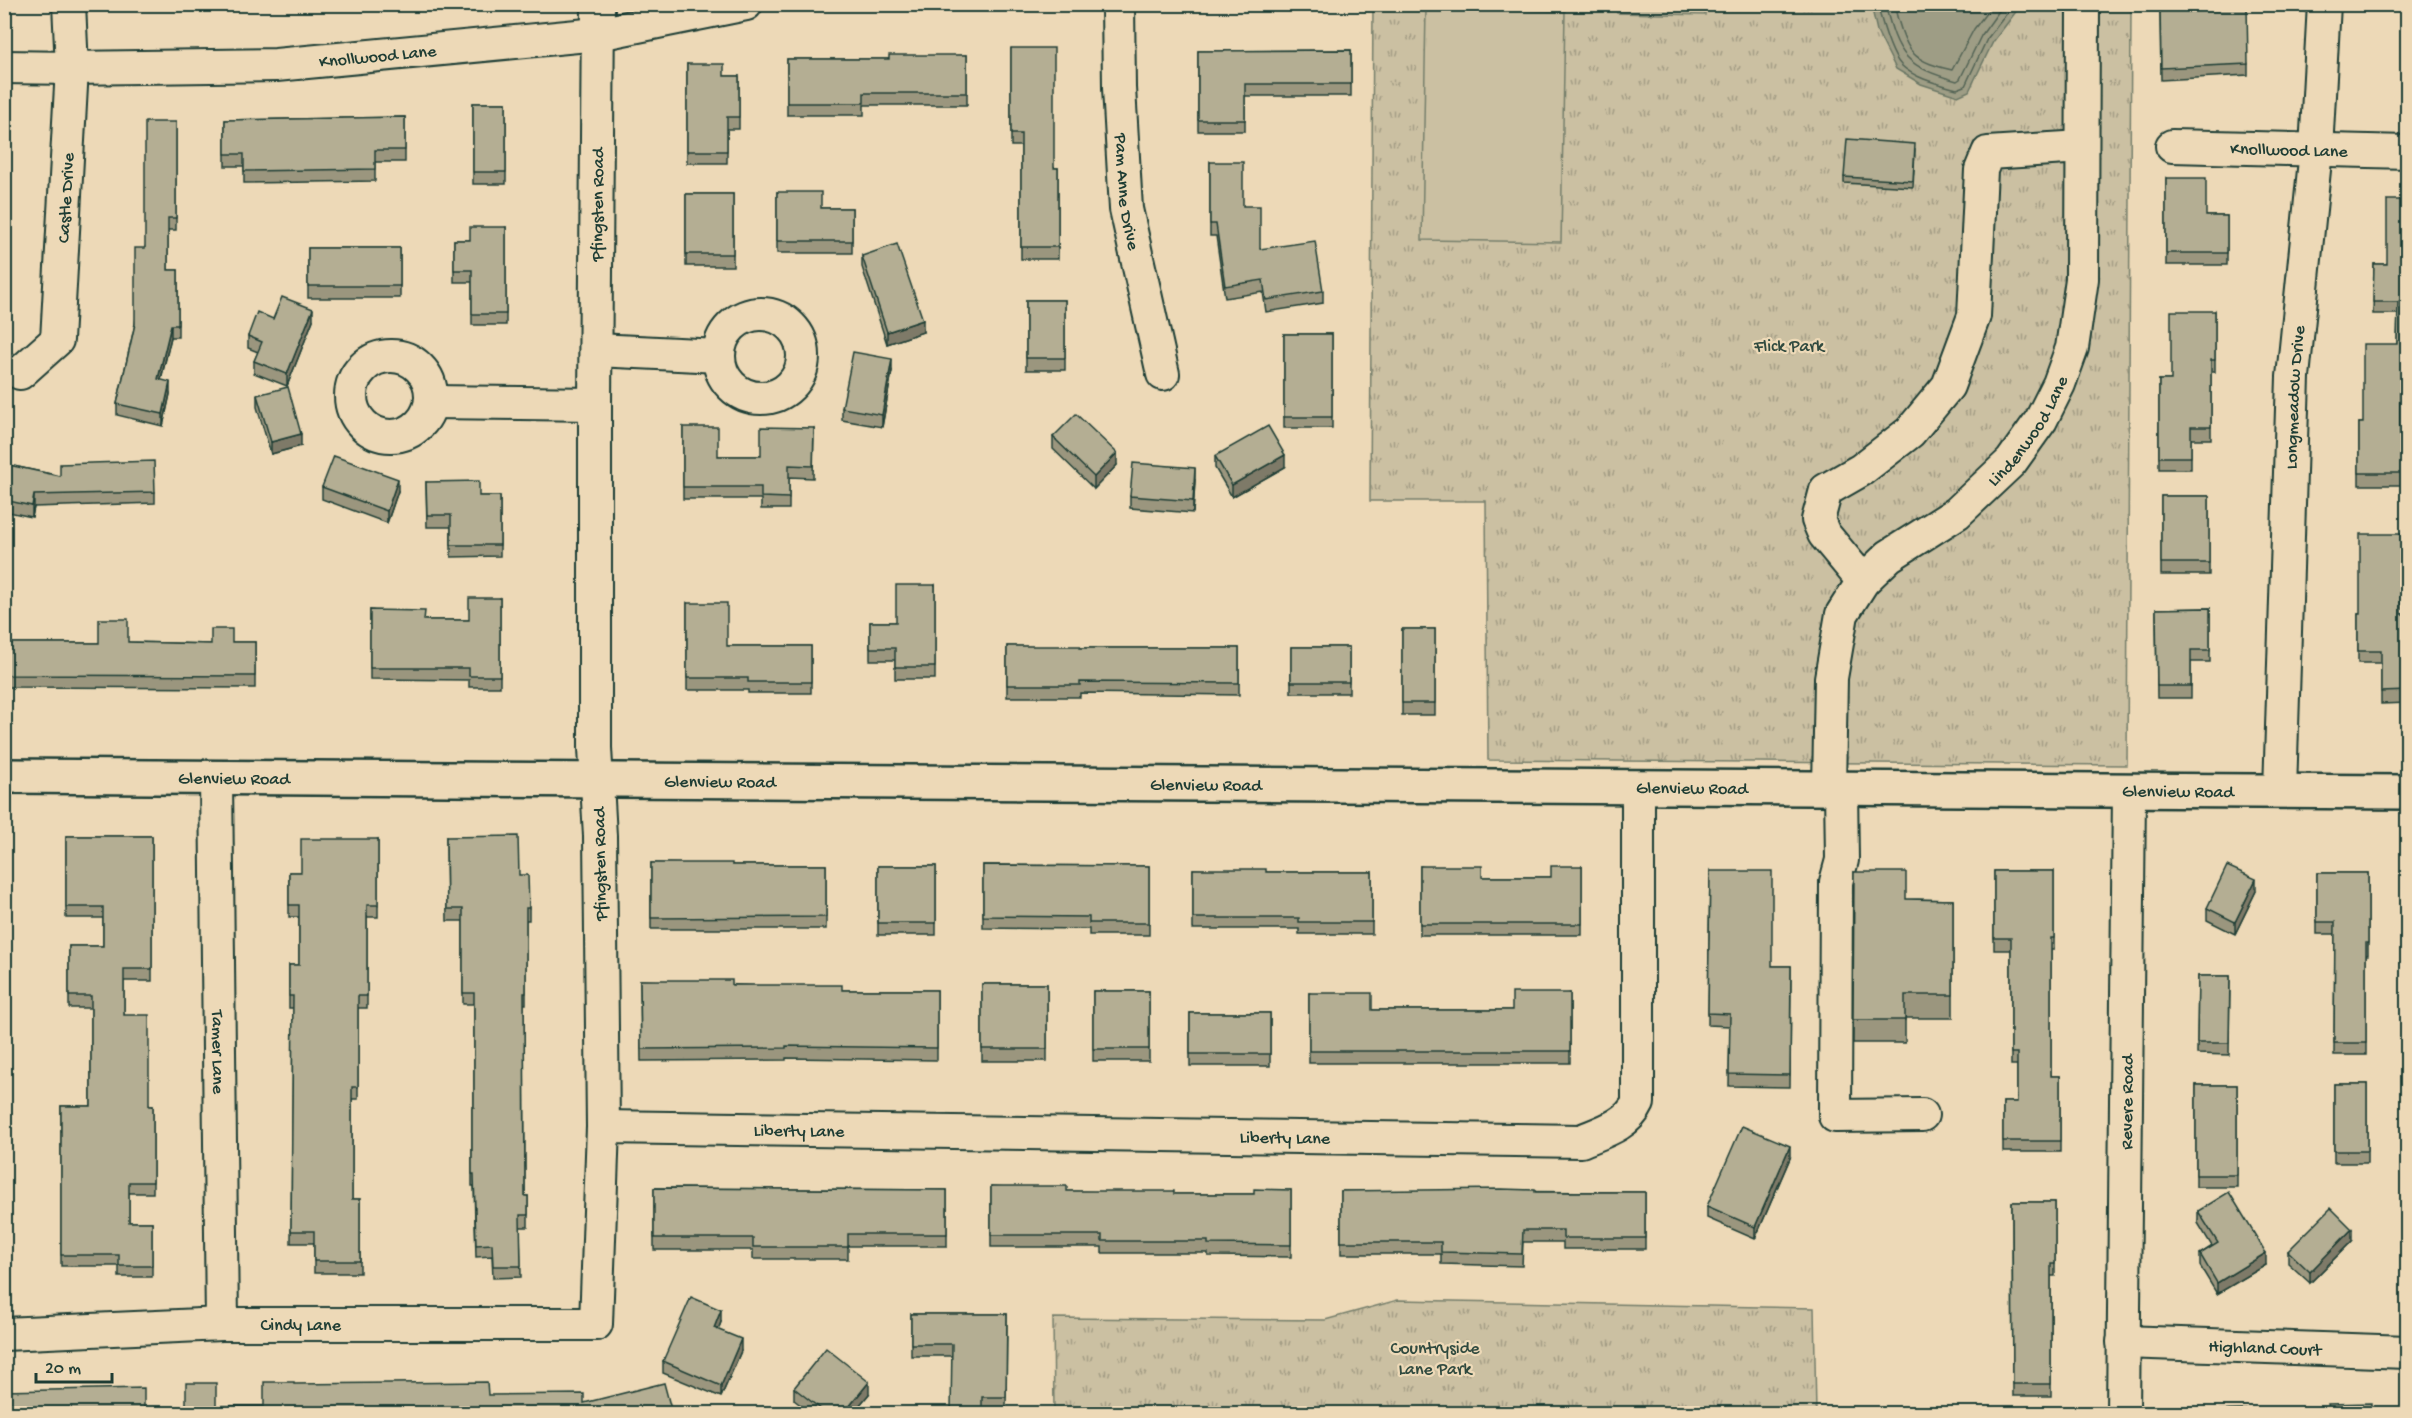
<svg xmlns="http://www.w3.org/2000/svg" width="2412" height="1418" font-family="'Gochi Hand',sans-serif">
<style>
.grass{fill:url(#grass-tufts);stroke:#757e6b;stroke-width:1.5}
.pitch{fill:#cbc0a2;stroke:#757e6b;stroke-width:1.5}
.water{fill:#9e9d85;stroke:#6b7765;stroke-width:1.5}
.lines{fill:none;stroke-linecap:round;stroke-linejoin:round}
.shore{stroke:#526354;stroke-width:1.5}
.minor-casing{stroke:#1f3d34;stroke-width:36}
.major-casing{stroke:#1f3d34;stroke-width:38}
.minor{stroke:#edd9b7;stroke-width:32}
.major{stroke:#edd9b7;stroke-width:33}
.wall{fill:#9b967e;stroke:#1f3d34;stroke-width:1.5}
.shaded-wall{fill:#7e7a67;stroke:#1f3d34;stroke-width:1.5}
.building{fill:#b4ae93;stroke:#1f3d34;stroke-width:1.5}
.labels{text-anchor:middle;stroke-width:4.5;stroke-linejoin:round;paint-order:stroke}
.street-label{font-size:18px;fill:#1f3d34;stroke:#edd9b7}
.park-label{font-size:18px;fill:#304a3f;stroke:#edd9b7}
</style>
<defs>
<pattern id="grass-tufts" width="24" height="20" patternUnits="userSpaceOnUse" patternTransform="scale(1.5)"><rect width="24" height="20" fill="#cbc0a2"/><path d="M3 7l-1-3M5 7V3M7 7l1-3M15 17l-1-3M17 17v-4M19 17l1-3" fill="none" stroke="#a49d85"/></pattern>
</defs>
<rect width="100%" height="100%" fill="#edd9b7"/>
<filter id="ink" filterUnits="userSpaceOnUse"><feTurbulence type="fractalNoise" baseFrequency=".0167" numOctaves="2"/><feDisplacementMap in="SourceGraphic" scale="12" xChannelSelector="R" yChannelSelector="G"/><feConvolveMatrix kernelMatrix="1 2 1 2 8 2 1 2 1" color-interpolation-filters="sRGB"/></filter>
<g filter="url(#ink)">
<g class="grass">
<polygon points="1373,5 2131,5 2127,765 1488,760 1486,501 1370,501"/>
<polygon points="1398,1300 1814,1308 1816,1413 1054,1413 1053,1318 1325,1320"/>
</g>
<g class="pitch">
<polygon points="1617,5 1705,5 1705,15 1617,13"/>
<polygon points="1426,8 1565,11 1561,242 1422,240"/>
</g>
<polygon class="water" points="1871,5 1871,4 2021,5 1993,42 1969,91 1958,96 1921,84 1896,69 1877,31"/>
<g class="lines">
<g class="shore">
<path d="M 1877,4 C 1881,19 1891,55 1901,65 C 1915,79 1939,84 1957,89 L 1965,86 L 1987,39 L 2014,4"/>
<path d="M 1885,4 C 1898,56 1906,67 1957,81 L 1960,79 L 1981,36 L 2004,4"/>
<path d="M 1894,4 C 1897,18 1904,43 1913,53 C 1922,63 1940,67 1952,70 L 1974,29 L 1993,4"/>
</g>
<defs>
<g id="minor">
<path id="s1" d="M 1118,4 L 1119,88 L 1126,209 L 1163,374"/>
<path id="s2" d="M 4,67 L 72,68 L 276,65 L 598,34 L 746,4"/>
<path id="s3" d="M 2172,146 L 2408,152"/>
<circle cx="761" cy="356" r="42"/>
<polyline points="596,350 719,356"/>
<circle cx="391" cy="396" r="40"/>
<path id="s4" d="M 20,373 L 57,340 L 72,68 L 69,4"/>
<polyline points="431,402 595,404"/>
<polyline points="1863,581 1824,534 1818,520 1826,490 1861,470 1910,432 1948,386 1974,316 1981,170 1988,153 2082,147"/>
<path id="s5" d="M 216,779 L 222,1324"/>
<path id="s6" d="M 1829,788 L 1831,678 L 1842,614 L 1863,581 L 1889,556 L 1957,513 L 2011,462 L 2041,420 L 2059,384 L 2072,348 L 2082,279 L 2083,4"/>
<polyline points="1841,788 1842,860 1836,882 1835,1116 1922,1115"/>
<path id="s7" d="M 2280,791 L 2293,377 L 2316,150 L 2324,4"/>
<path id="s8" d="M 603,1127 L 1581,1141 C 1602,1132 1628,1125 1638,1103 L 1638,787"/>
<path id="s9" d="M 4,1334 L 222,1324 L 596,1324 L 603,1127 L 600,836 L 595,748 L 595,404 L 598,4"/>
<path id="s10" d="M 2123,1342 L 2408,1352"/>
<path id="s11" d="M 2123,1414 L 2129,791"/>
</g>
<g id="major">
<path id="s12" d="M 4,776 L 2408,792"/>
</g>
</defs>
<use href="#minor" class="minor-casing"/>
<use href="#major" class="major-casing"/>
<use href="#minor" class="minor"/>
<use href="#major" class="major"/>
</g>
<g class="wall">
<polygon points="2230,7 2248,64 2248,75 2161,80 2160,8"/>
<rect x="2402" y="18" width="6" height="48"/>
<polygon points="1011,48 1054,168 1058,168 1058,259 1021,259 1021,146 1011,146"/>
<polygon points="1351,50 1351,96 1245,96 1245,131 1198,131 1198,51"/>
<polygon points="967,55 967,105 864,105 864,115 787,115 787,59 889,59"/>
<polygon points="687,64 724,76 739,76 739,129 727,129 727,163 687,163"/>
<rect x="473" y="103" width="33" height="81"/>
<polygon points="405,117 405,162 375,162 375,181 244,183 244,166 225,166 225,120"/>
<polygon points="176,122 176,230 168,230 168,270 178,270 178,337 171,337 161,380 170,394 163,426 117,415 117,404 135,324 145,248"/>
<polygon points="1915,150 1913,187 1844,183 1844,177"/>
<polygon points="1210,162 1243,206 1260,249 1323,291 1323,303 1266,312 1263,292 1225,298 1216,236 1210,236"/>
<polygon points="2166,178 2206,216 2227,216 2227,265 2166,265"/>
<polygon points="777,192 821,208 852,208 852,253 777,253"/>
<rect x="686" y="194" width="47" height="72"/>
<polygon points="2408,200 2408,396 2400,396 2400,441 2408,441 2408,485 2359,485 2359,423 2363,423 2397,344 2398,314 2373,314 2374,264 2387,264"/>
<polygon points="506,227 506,325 472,325 472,282 454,282 454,240 470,240"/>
<rect x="308" y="248" width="92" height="50"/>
<polygon points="862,256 923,332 887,344 862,267"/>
<rect x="1026" y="300" width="39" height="70"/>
<polygon points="2215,311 2215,372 2211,372 2211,439 2191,439 2191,469 2159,469 2159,380 2171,380"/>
<polygon points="273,319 313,320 287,386 254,373 254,361 258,352 248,348 248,336"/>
<rect x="1284" y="334" width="48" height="94"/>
<polygon points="892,371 882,427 842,420 842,408"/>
<polygon points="257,395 301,446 271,454 257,407"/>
<polygon points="683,427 718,456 761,456 814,428 813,478 789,477 789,509 761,509 761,499 683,499"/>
<polygon points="1053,437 1117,465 1094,489 1053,449"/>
<polygon points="1215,456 1285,467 1232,497 1215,468"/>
<polygon points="4,464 60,476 155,492 155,503 34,507 32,517 4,511"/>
<polygon points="1195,480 1193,513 1130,508 1130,496"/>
<polygon points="426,482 479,496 500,496 500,556 451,557 451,527 427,527"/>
<polygon points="322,487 398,491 387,523 322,499"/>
<rect x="2161" y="496" width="48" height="79"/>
<polygon points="935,585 935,679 895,679 895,660 870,660 870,622 896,622"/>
<polygon points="500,598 500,687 469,687 469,680 370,679 370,610 425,620 469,620"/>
<polygon points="687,603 727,646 811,646 811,693 748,693 748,690 687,690"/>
<polygon points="2210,608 2210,662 2191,662 2191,698 2157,698 2156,609"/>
<polygon points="2358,614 2408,614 2408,703 2381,704 2381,663 2358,663"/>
<rect x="1402" y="629" width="33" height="86"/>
<polygon points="128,642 211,644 232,642 255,642 255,688 4,687 4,643 99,643"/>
<polygon points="1007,646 1080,648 1239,648 1239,695 1080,693 1080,697 1007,697"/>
<rect x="1291" y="647" width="58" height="46"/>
<polygon points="66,836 152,836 152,981 124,981 124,1015 149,1106 153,1106 153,1193 129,1193 129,1222 152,1222 152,1277 119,1277 119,1266 61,1266 61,1106 91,1106 91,1008 69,1008 69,946 103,946 103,918 66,918"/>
<polygon points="446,837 519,875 529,908 529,920 526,920 526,1004 524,1004 525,1196 528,1196 528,1227 520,1227 521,1277 493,1278 492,1256 476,1257 474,1186 472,1186 472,1107 474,1107 474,1004 463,1004 463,921 447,921"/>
<polygon points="378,839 378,917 367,917 367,1008 358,1008 358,1099 352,1099 352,1199 360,1199 360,1273 314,1273 314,1243 291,1243 293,1008 289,1008 289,965 299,965 299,917 289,917 289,872 301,872"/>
<polygon points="651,863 732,865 826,865 826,929 651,929"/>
<polygon points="983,865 1149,866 1149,935 1089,935 1089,929 983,928"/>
<rect x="878" y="866" width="58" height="69"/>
<polygon points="1420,866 1482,877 1551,877 1582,866 1582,935 1420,935"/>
<polygon points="1193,869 1266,872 1372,872 1372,934 1299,934 1299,929 1193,929"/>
<polygon points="1710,871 1772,966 1791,966 1790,1087 1729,1086 1730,1026 1708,1025"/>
<polygon points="1994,871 2054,871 2054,950 2051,950 2051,1076 2060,1076 2060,1152 2003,1152 2003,1102 2017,1102 2017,1065 2011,1065 2011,950 1994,950"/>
<polygon points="1854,872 1906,899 1953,900 1953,1018 1905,1018 1905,1043 1853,1043"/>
<polygon points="2317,873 2368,873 2368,955 2366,955 2366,1055 2334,1055 2335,934 2317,934"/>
<polygon points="2256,891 2235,934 2207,920 2207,908"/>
<polygon points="2198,976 2230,976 2229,1055 2197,1054"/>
<polygon points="640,980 842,990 937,990 937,1060 786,1058 786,1060 641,1061"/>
<rect x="982" y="984" width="65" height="77"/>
<rect x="1093" y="991" width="56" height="70"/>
<polygon points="1309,993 1372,1010 1512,1010 1570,993 1570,1063 1309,1063"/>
<rect x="1190" y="1013" width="80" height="53"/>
<rect x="2334" y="1084" width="33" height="79"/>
<rect x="2196" y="1085" width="41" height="102"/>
<polygon points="1790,1158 1755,1239 1707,1218 1707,1206"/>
<polygon points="991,1186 1067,1191 1174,1194 1254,1194 1291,1190 1291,1257 1208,1256 1208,1253 1102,1253 1102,1247 991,1247"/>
<polygon points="654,1188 947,1190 947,1246 848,1246 848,1259 753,1259 753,1250 654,1250"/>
<polygon points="1341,1191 1645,1192 1645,1249 1563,1249 1563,1242 1523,1242 1522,1266 1441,1264 1441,1254 1341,1254"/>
<polygon points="2012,1202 2055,1202 2055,1276 2051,1276 2051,1396 2013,1396"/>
<polygon points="2198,1211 2266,1265 2217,1294 2200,1266 2200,1254 2212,1246 2198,1223"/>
<polygon points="2352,1241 2310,1283 2288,1263 2288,1251"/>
<polygon points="911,1314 1007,1314 1006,1409 982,1409 952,1356 911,1356"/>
<polygon points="721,1322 718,1330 741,1351 721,1397 663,1373 663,1361"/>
<polygon points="794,1388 869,1394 853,1413 811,1413 794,1400"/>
</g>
<g class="shaded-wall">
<polygon points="313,309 313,320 287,386 287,374"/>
<polygon points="923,320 923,332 887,344 887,332"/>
<polygon points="171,325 171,337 158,391 158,379"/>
<polygon points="892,359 892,371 882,427 882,415"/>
<polygon points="170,382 170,394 163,426 163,414"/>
<polygon points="301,434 301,446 271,454 271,442"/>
<polygon points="1117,453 1117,465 1094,489 1094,477"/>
<polygon points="1285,455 1285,467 1232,497 1232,485"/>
<polygon points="1195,468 1195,480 1193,513 1193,501"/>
<polygon points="398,479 398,491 387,523 387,511"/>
<polygon points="34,495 34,507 32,517 32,506"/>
<polygon points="2256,879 2256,891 2235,934 2235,922"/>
<polygon points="1790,1146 1790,1158 1755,1239 1755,1227"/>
<polygon points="2352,1229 2352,1241 2310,1283 2310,1272"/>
<polygon points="2266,1253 2266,1265 2217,1294 2217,1283"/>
<polygon points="721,1310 721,1322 714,1340 714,1328"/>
<polygon points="741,1339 741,1351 721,1397 721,1386"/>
<polygon points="869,1382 869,1394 853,1413 844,1413"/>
</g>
<g class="building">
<polygon points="2198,4 2230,4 2230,7 2247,6 2248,64 2161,68 2160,8 2198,7"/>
<rect x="2402" y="18" width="6" height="36"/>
<polygon points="1011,48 1054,48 1054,168 1058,168 1058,247 1021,247 1021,134 1011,134"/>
<polygon points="1351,50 1351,84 1245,84 1245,120 1198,120 1198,51"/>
<polygon points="889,55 967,55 967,93 864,93 864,103 787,103 787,59 889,59"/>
<polygon points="687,64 724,64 724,76 739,76 739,117 727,117 727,151 687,151"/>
<rect x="473" y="103" width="33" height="69"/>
<polygon points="405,117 405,150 375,150 375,169 244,171 244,154 225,154 225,120"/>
<polygon points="145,122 176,122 176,218 168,218 168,270 178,270 178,325 171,325 158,379 170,382 163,414 117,404 135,324 135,248 145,248"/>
<polygon points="1847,139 1915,144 1913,181 1844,177"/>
<polygon points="1210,162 1243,162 1243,206 1260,206 1260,249 1315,241 1323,291 1266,300 1263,280 1225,286 1216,224 1210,224"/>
<polygon points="2166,178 2206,178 2206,216 2227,216 2227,253 2166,253"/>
<polygon points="777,192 821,192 821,208 852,208 852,241 777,241"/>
<rect x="686" y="194" width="47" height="60"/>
<polygon points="2387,200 2408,200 2408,384 2400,384 2400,441 2408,441 2408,473 2359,473 2359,423 2363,423 2363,344 2397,344 2398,302 2373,302 2374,264 2387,264"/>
<polygon points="470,227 506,227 506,314 472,314 472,270 454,270 454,240 470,240"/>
<polygon points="897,244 923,320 887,332 862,256"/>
<rect x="308" y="248" width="92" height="38"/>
<polygon points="282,297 313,309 287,374 254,361 262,342 248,336 257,312 273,319"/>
<rect x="1026" y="300" width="39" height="58"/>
<polygon points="2171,311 2215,311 2215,360 2211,360 2211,427 2191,427 2191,457 2159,457 2159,380 2171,380"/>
<rect x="1284" y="334" width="48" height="83"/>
<polygon points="853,352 892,359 882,415 842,408"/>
<polygon points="288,387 301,434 271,442 257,395"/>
<polygon points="1076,414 1117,453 1094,477 1053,437"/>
<polygon points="1268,426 1285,455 1232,485 1215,456"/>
<polygon points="683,427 718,427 718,456 761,456 761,427 814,428 813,466 789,465 789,498 761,497 761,487 683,487"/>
<polygon points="334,456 398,479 387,511 322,487"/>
<polygon points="154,461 155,492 34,495 32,506 4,500 4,464 60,476 60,464"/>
<polygon points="1133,463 1195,468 1193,501 1130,496"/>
<polygon points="479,481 479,496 500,496 500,545 451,545 451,515 427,515 426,482"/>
<rect x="2161" y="496" width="48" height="67"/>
<polygon points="2360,534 2401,534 2401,614 2408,614 2408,691 2381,692 2381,651 2358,651 2358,614 2360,614"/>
<polygon points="896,585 935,585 935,667 895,667 895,648 870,648 870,622 896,622"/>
<polygon points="469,598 500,598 500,676 469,676 469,668 370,668 370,610 425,611 424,620 469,620"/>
<polygon points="687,603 727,603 727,646 811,646 811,682 748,682 748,678 687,678"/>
<polygon points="2210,608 2210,650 2191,650 2191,686 2157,686 2156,609"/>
<polygon points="99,619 128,619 128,642 211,644 211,629 232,629 232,642 255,642 255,676 4,675 4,643 99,643"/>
<rect x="1402" y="629" width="33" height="74"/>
<polygon points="1007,646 1080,646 1080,648 1239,648 1239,683 1080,682 1080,685 1007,685"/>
<rect x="1291" y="647" width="58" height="35"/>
<polygon points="66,836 152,836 152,969 124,969 124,1015 149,1015 149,1106 153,1106 153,1182 129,1182 129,1222 152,1222 152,1266 119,1266 119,1255 61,1255 61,1106 91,1106 91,996 69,996 69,946 103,946 103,907 66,907"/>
<polygon points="518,836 519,875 528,875 529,908 526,908 526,993 524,993 525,1196 528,1196 528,1215 520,1215 521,1266 493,1266 492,1244 476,1245 474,1174 472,1174 472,1107 474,1107 474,993 463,993 463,909 447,909 446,837"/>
<polygon points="301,839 378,839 378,905 367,905 367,996 358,996 358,1087 352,1087 352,1199 360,1199 360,1261 314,1261 314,1231 291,1231 293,996 289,996 289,965 299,965 299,905 289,905 289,872 301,872"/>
<polygon points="651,863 732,863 732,865 826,865 826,917 651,918"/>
<polygon points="983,865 1149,866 1149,923 1089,923 1089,917 983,916"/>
<rect x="878" y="866" width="58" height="57"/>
<polygon points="1420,866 1482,866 1482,877 1551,877 1551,866 1582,866 1582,924 1420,924"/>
<polygon points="2227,866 2256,879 2235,922 2207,908"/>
<polygon points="1193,869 1266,869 1266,872 1372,872 1372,922 1299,922 1299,918 1193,918"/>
<polygon points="1710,871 1772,871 1772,966 1791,966 1790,1075 1729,1074 1730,1014 1708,1013"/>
<polygon points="1994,871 2054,871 2054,938 2051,938 2051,1076 2060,1076 2060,1141 2003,1141 2003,1102 2017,1102 2017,1053 2011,1053 2011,938 1994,938"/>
<polygon points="1854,872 1906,872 1906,899 1953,900 1953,995 1905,995 1905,1020 1853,1020"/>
<polygon points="2317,873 2368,873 2368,943 2366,943 2366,1043 2334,1043 2335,922 2317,922"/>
<polygon points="2198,976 2230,976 2229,1043 2197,1043"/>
<polygon points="640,980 732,980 732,985 842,985 842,990 937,990 937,1048 786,1046 786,1048 641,1049"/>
<rect x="982" y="984" width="65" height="65"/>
<rect x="1093" y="991" width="56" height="58"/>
<polygon points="1309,993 1372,993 1372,1010 1512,1010 1512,993 1570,993 1570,1051 1309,1051"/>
<rect x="1190" y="1013" width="80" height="41"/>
<rect x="2334" y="1084" width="33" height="67"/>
<rect x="2196" y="1085" width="41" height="90"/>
<polygon points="1742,1126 1790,1146 1755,1227 1707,1206"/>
<polygon points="991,1186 1067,1186 1067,1191 1174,1191 1174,1194 1254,1194 1254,1189 1291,1190 1291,1245 1208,1244 1208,1241 1102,1241 1102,1235 991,1235"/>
<polygon points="654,1188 947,1190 947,1234 848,1234 848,1247 753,1247 753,1238 654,1238"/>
<polygon points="1501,1189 1535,1190 1535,1192 1645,1192 1645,1238 1563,1238 1563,1230 1523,1230 1522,1254 1441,1252 1441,1242 1341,1242 1341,1191"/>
<polygon points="2229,1192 2266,1253 2217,1283 2200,1254 2218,1243 2198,1211"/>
<polygon points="2012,1202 2055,1202 2055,1264 2051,1264 2051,1384 2013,1384"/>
<polygon points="2331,1208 2352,1229 2310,1272 2288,1251"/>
<polygon points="691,1297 721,1310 714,1328 741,1339 721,1386 663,1361"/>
<polygon points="911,1314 1007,1314 1006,1397 982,1397 982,1413 951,1413 952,1344 911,1344"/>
<polygon points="826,1348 869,1382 844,1413 826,1413 794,1388"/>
<polygon points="264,1382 294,1382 294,1384 487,1382 488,1395 584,1394 584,1403 664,1383 672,1413 186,1413 186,1383 216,1383 216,1406 264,1406"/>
<polygon points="144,1388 144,1413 4,1413 4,1391"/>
<polygon points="2371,1403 2371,1410 2386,1410 2386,1413 2198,1413 2198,1411 2329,1408 2328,1404"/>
</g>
</g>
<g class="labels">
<g class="street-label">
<text dy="6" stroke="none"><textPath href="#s2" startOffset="374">Knollwood Lane</textPath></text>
<text dy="6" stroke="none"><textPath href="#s3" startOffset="117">Knollwood Lane</textPath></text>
<text dy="6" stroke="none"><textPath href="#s1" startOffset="188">Pam Anne Drive</textPath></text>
<text dy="6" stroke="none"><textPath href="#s4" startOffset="192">Castle Drive</textPath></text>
<text dy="6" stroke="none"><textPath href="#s9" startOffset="1712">Pfingsten Road</textPath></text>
<text dy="6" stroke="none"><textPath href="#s7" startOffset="394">Longmeadow Drive</textPath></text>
<text dy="6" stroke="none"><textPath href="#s6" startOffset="440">Lindenwood Lane</textPath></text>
<text dy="6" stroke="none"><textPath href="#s12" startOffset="230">Glenview Road</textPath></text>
<text dy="6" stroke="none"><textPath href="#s12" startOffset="716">Glenview Road</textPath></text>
<text dy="6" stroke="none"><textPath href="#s12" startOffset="1202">Glenview Road</textPath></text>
<text dy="6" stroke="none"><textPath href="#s12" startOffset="1688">Glenview Road</textPath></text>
<text dy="6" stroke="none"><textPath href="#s12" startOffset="2174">Glenview Road</textPath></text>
<text transform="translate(599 864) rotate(-91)" y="6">Pfingsten Road</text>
<text dy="6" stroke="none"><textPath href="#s5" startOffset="273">Tamer Lane</textPath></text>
<text dy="6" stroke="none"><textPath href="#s11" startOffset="312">Revere Road</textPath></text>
<text dy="6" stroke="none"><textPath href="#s8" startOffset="196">Liberty Lane</textPath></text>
<text dy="6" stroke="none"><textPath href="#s8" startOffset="682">Liberty Lane</textPath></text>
<text dy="6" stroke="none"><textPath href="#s9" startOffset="297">Cindy Lane</textPath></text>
<text dy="6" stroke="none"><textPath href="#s10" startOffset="142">Highland Court</textPath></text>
</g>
<g class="park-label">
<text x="1789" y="351">Flick Park</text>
<text x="1435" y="1353">Countryside<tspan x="1435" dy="21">Lane Park</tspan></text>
</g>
</g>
<rect width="2412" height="1418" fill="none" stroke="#edd9b7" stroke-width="24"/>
<rect x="12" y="12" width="2388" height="1394" fill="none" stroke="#1f3d34" stroke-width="2" filter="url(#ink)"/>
<path d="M36 1373v9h76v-9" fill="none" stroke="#1f3d34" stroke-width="3"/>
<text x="45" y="1373" font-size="18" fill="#1f3d34" stroke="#edd9b7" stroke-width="4.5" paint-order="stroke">20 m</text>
</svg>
